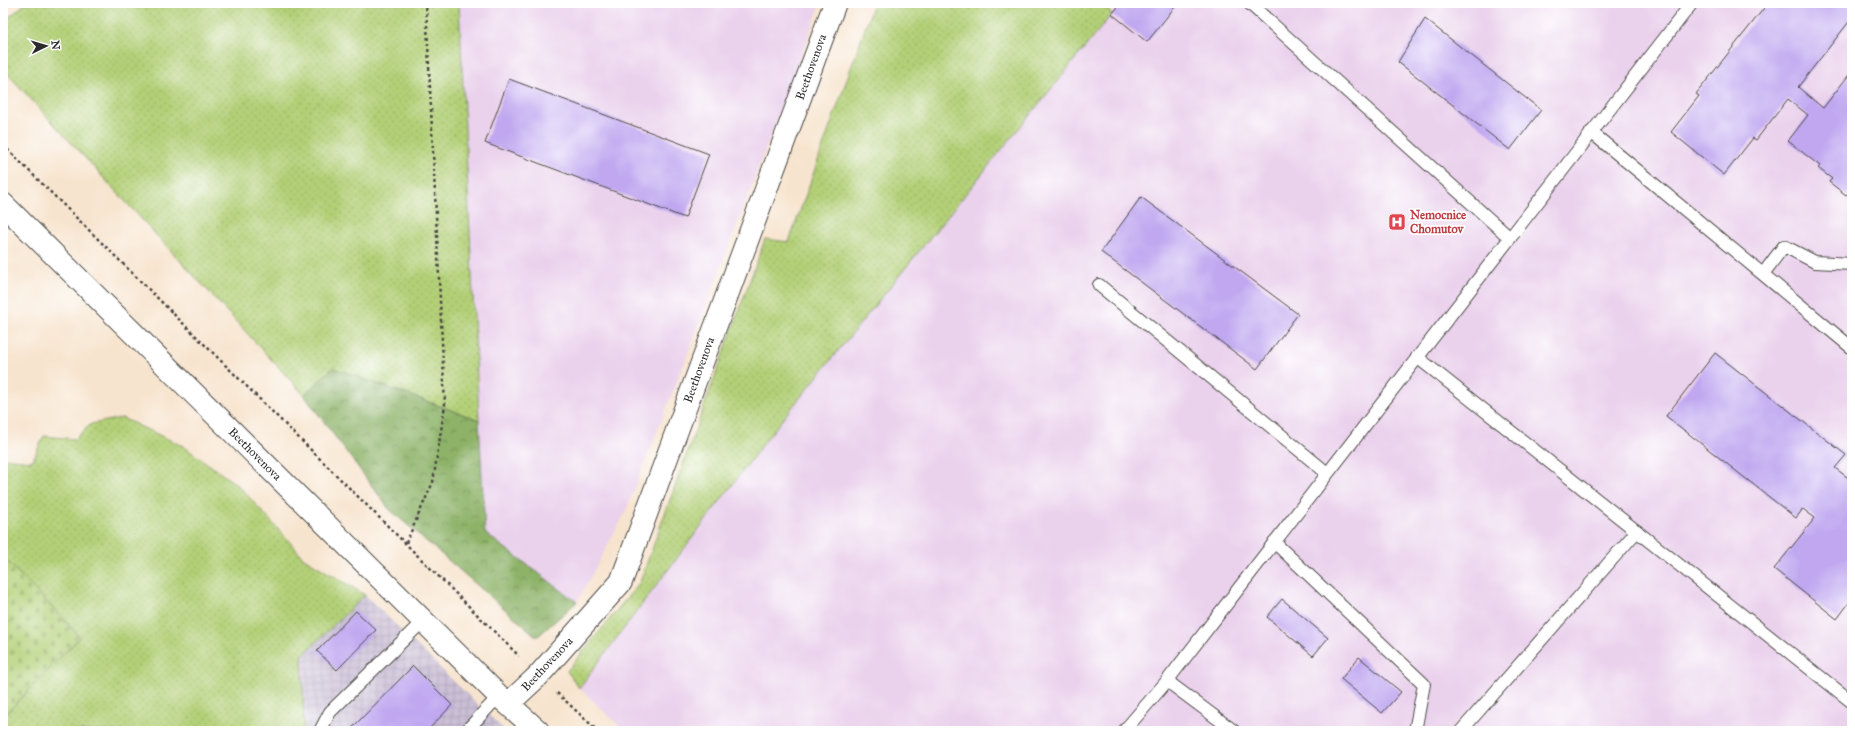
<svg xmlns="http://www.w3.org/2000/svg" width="1855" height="734" font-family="'IM FELL Great Primer',serif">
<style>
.built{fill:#ead1ec}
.industrial{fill:url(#industrial-grid)}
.green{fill:url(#green-dots);stroke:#6e7e51}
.forest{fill:url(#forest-crowns);stroke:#5c6e4a}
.cemetery{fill:url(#cemetery-stones);stroke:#6e7e51}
.building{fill:#c0a7f0}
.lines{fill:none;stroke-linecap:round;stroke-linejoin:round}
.service-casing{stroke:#4a4743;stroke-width:14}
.minor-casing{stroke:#4a4743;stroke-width:24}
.path{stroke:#4a4743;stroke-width:2.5;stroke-dasharray:3 3;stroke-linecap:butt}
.service{stroke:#fff;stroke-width:12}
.minor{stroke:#fff;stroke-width:22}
.labels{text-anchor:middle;stroke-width:3.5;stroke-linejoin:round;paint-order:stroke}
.street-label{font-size:12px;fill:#2b2b2b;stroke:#fff}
.health-label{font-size:12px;font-weight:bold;fill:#be3a42;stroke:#fff;text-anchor:start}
</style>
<defs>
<pattern id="industrial-grid" width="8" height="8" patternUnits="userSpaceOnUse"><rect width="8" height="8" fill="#cabfd6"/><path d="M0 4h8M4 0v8" fill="none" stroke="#aea4b8"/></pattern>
<pattern id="green-dots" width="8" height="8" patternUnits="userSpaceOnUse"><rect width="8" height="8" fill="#b2d077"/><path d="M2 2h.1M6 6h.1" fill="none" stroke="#99b367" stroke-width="1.8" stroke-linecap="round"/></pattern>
<pattern id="forest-crowns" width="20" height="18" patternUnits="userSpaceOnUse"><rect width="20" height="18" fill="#8db268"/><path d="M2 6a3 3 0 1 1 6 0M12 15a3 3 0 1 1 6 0" fill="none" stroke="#739156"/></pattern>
<pattern id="cemetery-stones" width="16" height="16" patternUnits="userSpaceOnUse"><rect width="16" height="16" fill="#b2d077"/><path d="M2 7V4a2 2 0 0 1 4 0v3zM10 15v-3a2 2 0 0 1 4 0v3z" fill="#99b367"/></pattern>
</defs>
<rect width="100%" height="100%" fill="#fff"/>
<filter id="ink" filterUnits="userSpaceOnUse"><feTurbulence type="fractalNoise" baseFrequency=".025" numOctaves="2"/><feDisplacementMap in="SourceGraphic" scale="8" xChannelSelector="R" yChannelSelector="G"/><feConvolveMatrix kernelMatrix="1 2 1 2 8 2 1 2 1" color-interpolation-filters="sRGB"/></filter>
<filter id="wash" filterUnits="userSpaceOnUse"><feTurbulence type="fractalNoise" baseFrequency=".012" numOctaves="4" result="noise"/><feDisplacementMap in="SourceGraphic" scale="16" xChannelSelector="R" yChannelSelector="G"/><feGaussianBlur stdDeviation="0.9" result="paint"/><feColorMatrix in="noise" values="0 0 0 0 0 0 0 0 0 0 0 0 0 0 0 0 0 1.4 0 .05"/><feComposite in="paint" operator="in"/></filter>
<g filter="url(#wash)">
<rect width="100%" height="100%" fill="#f7e4ce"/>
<g class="built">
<polygon points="459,3 821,3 696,333 625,513 577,602 485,533"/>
<polygon points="1121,3 1852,3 1852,731 625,731 579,688 773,431"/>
</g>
<polygon class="industrial" points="365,595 505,731 304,731 302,656"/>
<g class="green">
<polygon points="26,3 459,3 479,420 333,368 304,395 3,69 3,22"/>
<polygon points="874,3 1102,3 1112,14 773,431 579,688 567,671 640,582 765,239 789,242"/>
<polygon points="122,418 183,446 240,487 304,558 365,595 302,656 304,731 3,731 3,717 80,637 3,557 3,458 32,461 44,436 75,439 91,424"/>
</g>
<polygon class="forest" points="333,368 479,420 485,533 577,602 537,637 389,509 304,395"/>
<polygon class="cemetery" points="3,557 80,637 3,717"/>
<g id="blocks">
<g class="building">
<polygon points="1121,3 1178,3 1147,42 1112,14"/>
<polygon points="1768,3 1852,3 1852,18 1798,87 1823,108 1852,71 1852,194 1849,192 1846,195 1829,182 1832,179 1818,168 1820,166 1788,141 1808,115 1788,99 1756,140 1753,138 1724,175 1671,132 1699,96 1696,94"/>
<polygon points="1425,19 1541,110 1510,150 1398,62"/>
<polygon points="509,79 709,154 685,218 485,143"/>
<polygon points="1141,197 1298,314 1257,369 1101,252"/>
<polygon points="1715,353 1846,455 1835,468 1847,477 1852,471 1852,599 1837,619 1774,569 1815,518 1803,509 1796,518 1666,416"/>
<polygon points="1282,599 1328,638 1313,656 1267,617"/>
<polygon points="356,611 376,630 337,670 317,651"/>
<polygon points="1359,657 1401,692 1382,713 1341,679"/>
<polygon points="413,666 452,705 427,731 349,731"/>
</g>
</g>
</g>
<g filter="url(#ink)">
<use href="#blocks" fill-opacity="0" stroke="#4a4743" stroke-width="1"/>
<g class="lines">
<defs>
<g id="service">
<polyline points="1249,3 1510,238"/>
<polyline points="1591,132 1852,348"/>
<polyline points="1763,274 1784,246 1815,262 1852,264"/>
<polyline points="1099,285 1327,473"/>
<polyline points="1417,357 1852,702"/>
<polyline points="1274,542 1424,684 1415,731"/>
<polyline points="1167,681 1234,731"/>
<polyline points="320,731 330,712 423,621"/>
<polyline points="466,731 499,696"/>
<polyline points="1124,731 1167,681 1692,3"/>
<polyline points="1461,731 1637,531"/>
</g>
<g id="minor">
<polyline points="3,204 499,696 538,731"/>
<polyline points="508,704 538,676 621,582 835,3"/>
</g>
</defs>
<use href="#service" class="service-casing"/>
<use href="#minor" class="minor-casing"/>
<g class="path">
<polyline points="3,145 519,656"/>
<polyline points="406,543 433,482 445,405 426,3"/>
<polyline points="557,693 598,731"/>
</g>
<use href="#service" class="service"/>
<use href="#minor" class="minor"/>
</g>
</g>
<defs>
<symbol id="hospital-square" viewBox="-11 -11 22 22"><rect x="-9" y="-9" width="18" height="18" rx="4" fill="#e0444e" stroke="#fff"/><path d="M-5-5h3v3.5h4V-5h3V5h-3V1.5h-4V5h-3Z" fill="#fff"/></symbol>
</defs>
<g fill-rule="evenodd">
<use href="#hospital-square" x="1387" y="212" width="20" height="20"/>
</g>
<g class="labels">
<g class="street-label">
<text transform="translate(811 67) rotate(-70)" y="4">Beethovenova</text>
<text transform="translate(699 370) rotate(-70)" y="4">Beethovenova</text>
<text transform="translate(255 454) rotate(45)" y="4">Beethovenova</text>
<text transform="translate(547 664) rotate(-47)" y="4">Beethovenova</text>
</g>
<g class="health-label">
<text x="1410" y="219">Nemocnice<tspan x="1410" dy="14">Chomutov</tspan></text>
</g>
</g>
<rect width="1855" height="734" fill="none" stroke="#fff" stroke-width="16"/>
<g transform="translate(46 46) rotate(85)" stroke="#ffffff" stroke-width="3" paint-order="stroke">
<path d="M0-3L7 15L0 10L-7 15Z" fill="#2b2b2b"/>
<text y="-6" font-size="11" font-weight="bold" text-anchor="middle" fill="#2b2b2b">N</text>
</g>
</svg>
